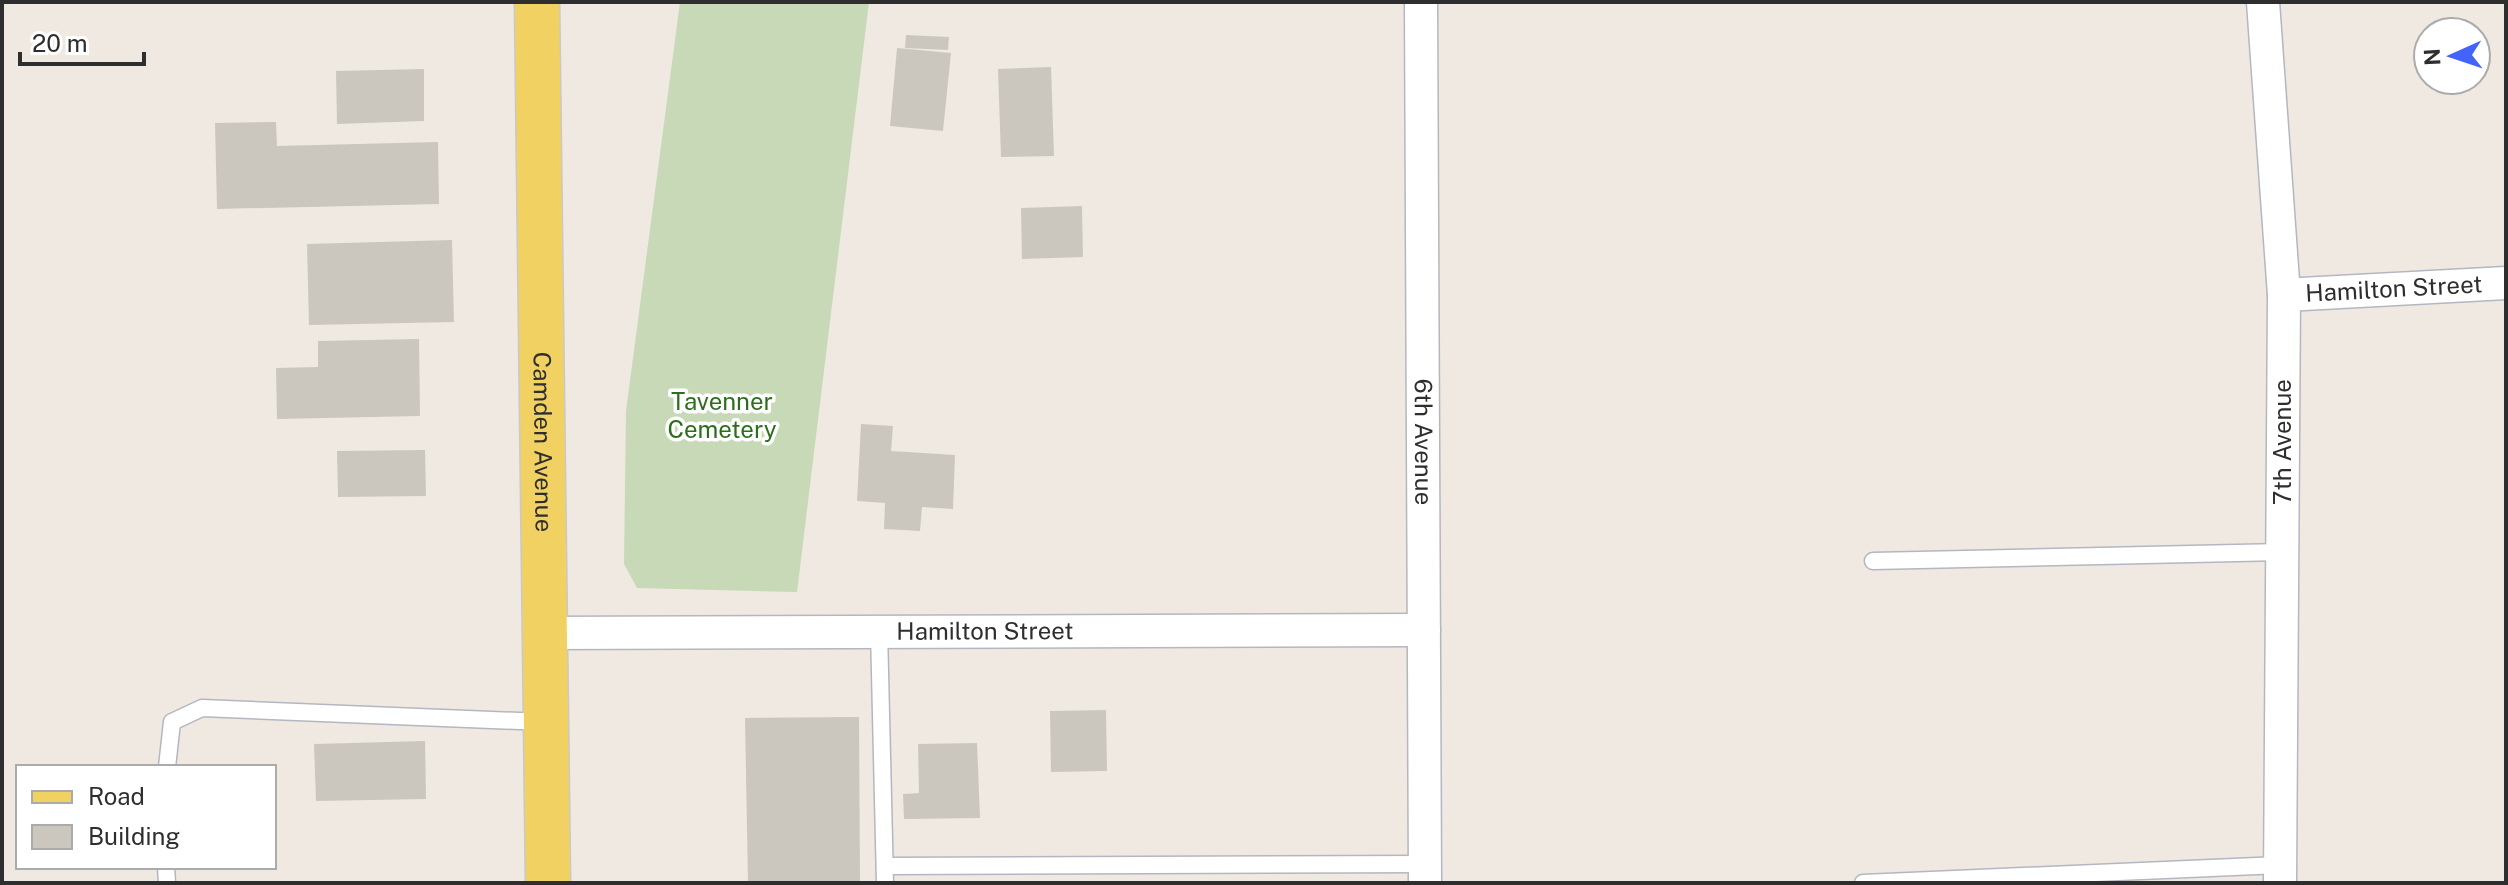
<svg xmlns="http://www.w3.org/2000/svg" width="2508" height="885" font-family="'Public Sans',sans-serif">
<style>
.cemetery{fill:#c8d9b8}
.building{fill:#cbc7bf}
.lines{fill:none;stroke-linecap:round;stroke-linejoin:round}
.lane-casing{stroke:#b4b7c1;stroke-width:19}
.street-casing{stroke:#b4b7c1;stroke-width:35}
.primary-casing{stroke:#c9c9c9;stroke-width:47}
.lane{stroke:#fff;stroke-width:16}
.street{stroke:#fff;stroke-width:32}
.primary{stroke:#f2d163;stroke-width:44}
.labels{text-anchor:middle;stroke-width:7;stroke-linejoin:round;paint-order:stroke}
.street-label{font-size:24px;fill:#2e2e2e;stroke:#fff}
.park-label{font-size:24px;fill:#2c6e1b;stroke:#fff}
</style>
<rect width="100%" height="100%" fill="#efe9e1"/>
<polygon class="cemetery" points="680,2 869,2 797,592 637,588 624,564 626,411"/>
<g class="building">
<polygon points="906,35 949,37 948,50 905,48"/>
<polygon points="897,48 951,53 943,131 890,126"/>
<polygon points="1051,67 1054,156 1001,157 998,69"/>
<polygon points="424,69 424,121 337,124 336,71"/>
<polygon points="276,122 277,146 438,142 439,204 217,209 215,123"/>
<polygon points="1082,206 1083,257 1022,259 1021,208"/>
<polygon points="452,240 454,322 309,325 307,244"/>
<polygon points="419,339 420,416 277,419 276,368 318,367 318,341"/>
<polygon points="861,424 893,426 891,451 955,455 953,509 922,507 920,531 884,529 885,503 857,501"/>
<polygon points="425,450 426,496 338,497 337,451"/>
<polygon points="1106,710 1107,771 1051,772 1050,711"/>
<polygon points="859,717 860,883 748,883 745,718"/>
<polygon points="425,741 426,799 316,801 314,744"/>
<polygon points="977,743 980,818 904,819 903,794 919,793 918,744"/>
</g>
<g class="lines">
<defs>
<g id="lane">
<polyline points="1873,561 2282,552"/>
<polyline points="879,630 885,883"/>
<polyline points="167,767 172,722 202,708 543,722"/>
<polyline points="885,866 1425,864"/>
<polyline points="166,867 167,883"/>
<polyline points="1863,883 2280,865"/>
</g>
<g id="street">
<path id="s1" d="M 1421,2 L 1425,883"/>
<polyline points="2263,2 2284,295 2280,883"/>
<path id="s2" d="M 2284,295 L 2506,283"/>
<path id="s3" d="M 547,633 L 1424,630"/>
</g>
<g id="primary">
<path id="s4" d="M 537,2 L 548,883"/>
</g>
</defs>
<use href="#lane" class="lane-casing"/>
<use href="#street" class="street-casing"/>
<use href="#primary" class="primary-casing"/>
<use href="#lane" class="lane"/>
<use href="#street" class="street"/>
<use href="#primary" class="primary"/>
</g>
<g class="labels">
<g class="street-label">
<text dy="8" stroke="none"><textPath href="#s2" startOffset="110">Hamilton Street</textPath></text>
<text dy="8" stroke="none"><textPath href="#s4" startOffset="440">Camden Avenue</textPath></text>
<text transform="translate(2283 442) rotate(-90)" y="8">7th Avenue</text>
<text dy="8" stroke="none"><textPath href="#s1" startOffset="440">6th Avenue</textPath></text>
<text dy="8" stroke="none"><textPath href="#s3" startOffset="438">Hamilton Street</textPath></text>
</g>
<g class="park-label">
<text x="722" y="410">Tavenner<tspan x="722" dy="28">Cemetery</tspan></text>
</g>
</g>
<rect width="2508" height="885" fill="none" stroke="#2e2e2e" stroke-width="8"/>
<rect x="16" y="765" width="260" height="104" fill="#ffffff" stroke="#ababab" stroke-width="2"/>
<rect x="32" y="791" width="40" height="12" fill="#f2d163" stroke="#ababab" stroke-width="2"/>
<text x="88" y="805" font-size="24" fill="#2e2e2e">Road</text>
<rect x="32" y="825" width="40" height="24" fill="#cbc7bf" stroke="#ababab" stroke-width="2"/>
<text x="88" y="845" font-size="24" fill="#2e2e2e">Building</text>
<g transform="translate(2452 56) rotate(267)"><circle r="38" fill="#ffffff" stroke="#ababab" stroke-width="2"/>
<path d="M0-6L14 30L0 20L-14 30Z" fill="#4264fb"/>
<text y="-12" font-size="22" font-weight="bold" text-anchor="middle" fill="#2e2e2e">N</text>
</g>
<path d="M20 52v12h124v-12" fill="none" stroke="#2e2e2e" stroke-width="4"/>
<text x="32" y="52" font-size="24" fill="#2e2e2e" stroke="#ffffff" stroke-width="6" paint-order="stroke">20 m</text>
</svg>
